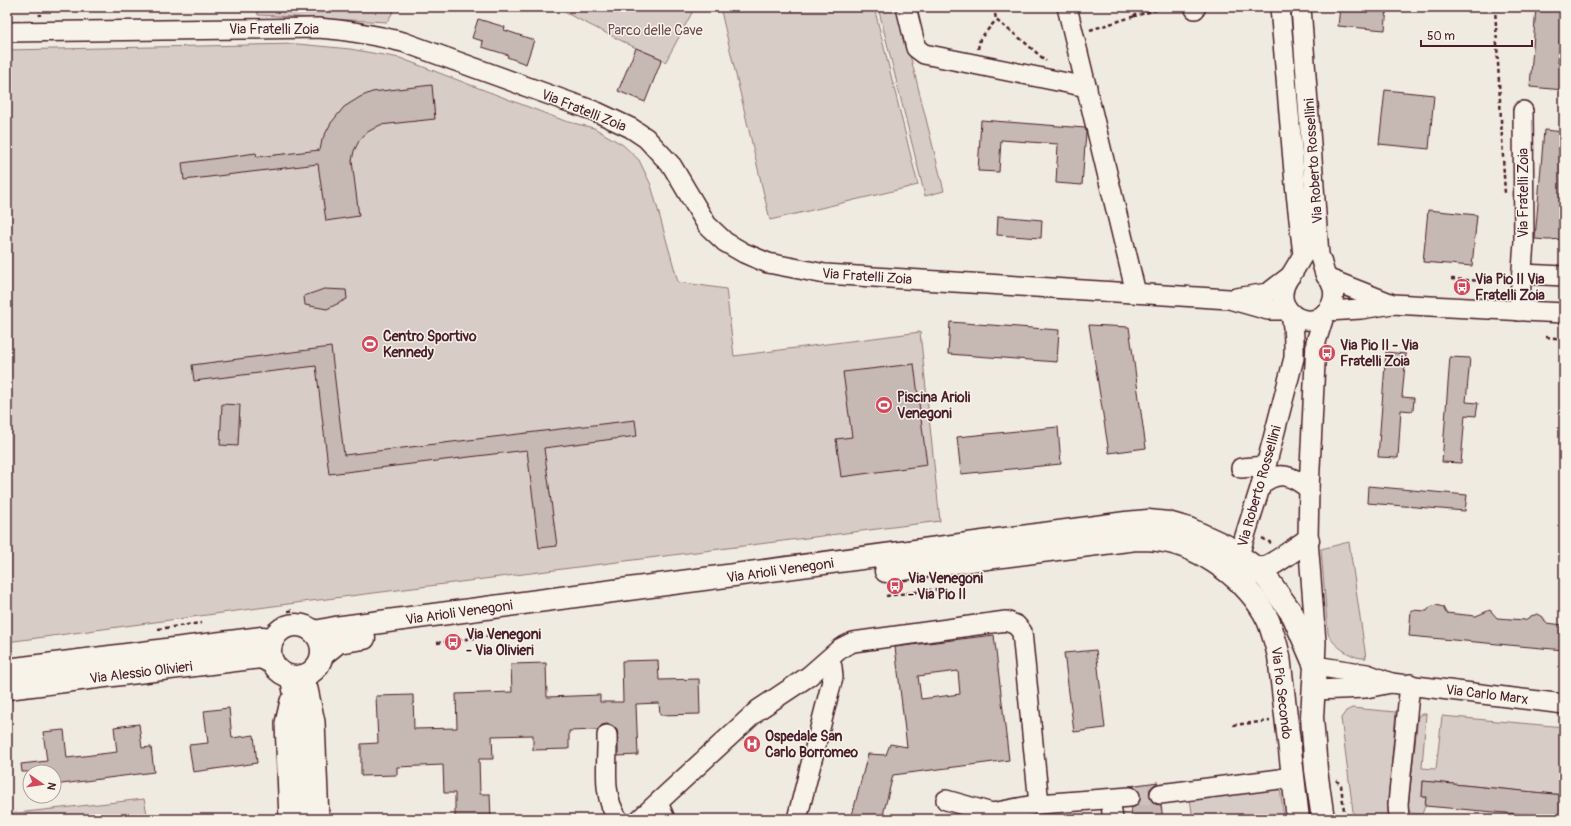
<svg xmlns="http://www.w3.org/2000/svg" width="1571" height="826" font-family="Pangolin,sans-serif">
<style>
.green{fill:#d8cdc6;stroke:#917678}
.building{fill:#c6b8b3;stroke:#4a1f2b;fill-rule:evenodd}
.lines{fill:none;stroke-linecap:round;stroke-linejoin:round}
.minor-tunnel{stroke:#cfc2bc;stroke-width:19;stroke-dasharray:19 10;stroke-linecap:butt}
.minor-casing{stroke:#4a1f2b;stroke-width:22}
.major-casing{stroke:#4a1f2b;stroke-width:25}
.path{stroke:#4a1f2b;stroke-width:2.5;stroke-dasharray:4 3;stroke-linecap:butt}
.minor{stroke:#f7f3e8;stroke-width:19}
.major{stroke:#f7f3e8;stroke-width:22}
.labels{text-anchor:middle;stroke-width:3;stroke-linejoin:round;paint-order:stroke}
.street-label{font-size:14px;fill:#4a1f2b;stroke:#f7f3e8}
.park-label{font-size:14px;fill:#6e4a52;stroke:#f7f3e8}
.poi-label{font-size:14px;font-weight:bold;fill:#4a1f2b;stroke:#f7f3e8;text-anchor:start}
</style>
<rect width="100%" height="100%" fill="#f0ebe0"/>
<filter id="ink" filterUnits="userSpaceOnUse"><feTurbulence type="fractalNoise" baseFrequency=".025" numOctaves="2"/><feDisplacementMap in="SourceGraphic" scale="8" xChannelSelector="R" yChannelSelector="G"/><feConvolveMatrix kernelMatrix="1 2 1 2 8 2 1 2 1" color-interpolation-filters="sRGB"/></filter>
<g filter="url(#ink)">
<g class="green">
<polygon points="256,7 396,7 387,22 258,15"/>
<polygon points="554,7 695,7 665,63 662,59 636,48"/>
<polygon points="720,7 874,7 918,185 770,220"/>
<polygon points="878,7 898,7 944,191 925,196"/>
<polygon points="298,44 350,49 400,58 565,121 594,128 623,145 639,160 651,185 678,282 726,289 734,356 920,332 940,521 303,602 7,642 7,50"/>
<path d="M 1349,542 L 1366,658 C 1362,658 1358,658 1354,656 C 1345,653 1330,642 1328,633 L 1321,549 Z"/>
<polygon points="1352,708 1396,712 1388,802 1388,816 1385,819 1354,819 1341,718 1346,711"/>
<polygon points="1422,714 1426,714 1422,768 1436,769 1442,716 1564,727 1564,765 1559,775 1564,775 1564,795 1423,781 1422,797 1426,797 1425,806 1422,814 1411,813 1408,809 1418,716"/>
<polygon points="1280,787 1284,819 1193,819 1190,799"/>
<polygon points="144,799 148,819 7,819 7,814"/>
</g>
<g class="building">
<polygon points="1340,7 1387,7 1385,30 1338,26"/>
<polygon points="1536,7 1563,7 1558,63 1564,64 1564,90 1530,87"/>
<polygon points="478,19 505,27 504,30 534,40 526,64 507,57 508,55 482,47 483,41 472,38"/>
<polygon points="636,48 662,59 645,102 618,91"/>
<polygon points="432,85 435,119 380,125 366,133 359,141 354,151 352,161 359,216 326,221 318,164 184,180 182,163 256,153 257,157 320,150 322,140 331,123 344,107 360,97 372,92"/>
<polygon points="1385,90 1434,95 1429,149 1379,144"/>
<polygon points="981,120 1085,128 1086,132 1082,185 1056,183 1058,144 1001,140 999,172 978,171"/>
<polygon points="1544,130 1564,132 1564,239 1548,240 1535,239"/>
<polygon points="1428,210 1477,215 1472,266 1423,262"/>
<polygon points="998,216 1042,220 1041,238 997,235"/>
<polygon points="324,289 346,290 347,299 327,309 305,305 304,296"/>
<polygon points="950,322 1059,330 1057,362 948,354"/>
<polygon points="1089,325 1129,327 1146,448 1109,453"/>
<polygon points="331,347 344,455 635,420 637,436 544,448 557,546 539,548 527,450 329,474 316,366 194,381 192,365"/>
<polygon points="1386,352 1406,354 1402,397 1414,398 1413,411 1401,410 1398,458 1378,457"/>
<polygon points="1450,357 1470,358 1466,402 1478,403 1476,416 1465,415 1461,463 1442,462"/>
<polygon points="914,364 927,465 841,477 836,439 852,437 843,372"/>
<polygon points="222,404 240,405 238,446 220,445"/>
<polygon points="1058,427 1061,464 961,474 957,437"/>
<polygon points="1368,486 1467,495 1465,511 1367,503"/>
<polygon points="1436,605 1443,607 1446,613 1476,616 1490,610 1497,618 1525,620 1531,616 1538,614 1543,617 1546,623 1564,625 1564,650 1409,636 1411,610 1427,611 1430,607"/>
<path d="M 994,635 L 1009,760 L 893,775 L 882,819 L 851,819 L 868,754 L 886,755 L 890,744 L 907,747 L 895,647 ZM 958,671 L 960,694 L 921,699 L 918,676 Z"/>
<polygon points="1096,650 1105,728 1074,732 1064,653"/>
<polygon points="658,660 659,680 699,679 700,714 660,715 659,703 636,704 638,755 618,756 618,735 617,730 613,726 607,724 602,725 597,730 569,731 569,749 533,750 533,735 492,736 493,759 479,759 480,794 490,794 491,819 455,819 455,793 444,793 443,765 397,767 397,775 361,776 361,744 378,743 376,696 413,695 414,729 457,728 456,694 512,692 511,664 546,663 547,697 600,695 600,702 623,702 622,661"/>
<polygon points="229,708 232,738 254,735 257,763 193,772 189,745 208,743 204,711"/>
<polygon points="139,724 142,748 151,747 154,772 54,785 54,772 22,772 21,764 47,761 43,732 64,730 67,758 117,752 114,727"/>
<polygon points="1423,781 1564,795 1564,818 1425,806 1426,797 1422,797"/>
<polygon points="1158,782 1150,789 1149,796 1152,801 1155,804 1161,805 1163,819 1132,819 1131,808 1136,806 1140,802 1141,796 1139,791 1135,787 1129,786"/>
</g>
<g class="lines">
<polyline class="minor-tunnel" points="1130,797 1160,794"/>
<defs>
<g id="minor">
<polyline points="906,7 916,48 924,54 1087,87"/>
<polyline points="1067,7 1136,293"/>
<polyline points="1280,7 1295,184 1303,255 1291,275"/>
<polyline points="1195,9 1195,7"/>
<path d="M 7,32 L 318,28 C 347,30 375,35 403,42 L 597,112 L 631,128 L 646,138 L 672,166 L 707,225 L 725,242 L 744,253 L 768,263 L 825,274 L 1229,299 L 1268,310 L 1288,310"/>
<polyline points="1522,274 1564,276"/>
<polyline points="1329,279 1390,303"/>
<polyline points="1236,298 1268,293 1289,277"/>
<polyline points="1328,311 1361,309 1392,304 1564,313"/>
<polyline points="1519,311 1524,242 1523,111"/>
<path d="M 1290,312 C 1297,319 1306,322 1316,319 C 1330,314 1338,297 1331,283 C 1330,280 1328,278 1326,276 C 1323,270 1322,261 1319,255 L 1301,7"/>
<polyline points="1325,313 1316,342 1309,489 1308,540 1316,642 1315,666 1367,674 1391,683"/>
<polyline points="1241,468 1266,466"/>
<path d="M 1261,485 C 1278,469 1293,476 1309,489"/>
<path d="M 1239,555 L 1261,485 L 1294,358 C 1294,343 1295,327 1290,313 C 1289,311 1287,308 1285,305 C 1281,296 1283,287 1288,279"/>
<polyline points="290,676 302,740 305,819"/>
<polyline points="308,689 315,722 319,819"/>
<polyline points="1315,690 1366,688 1391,683 1564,704"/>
<path d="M 607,735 C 608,763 601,795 618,819"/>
<polyline points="1160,794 1280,779 1292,775"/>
<polyline points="1110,799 1113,819"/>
<polyline points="946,800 992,813 1039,804"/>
<polyline points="658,803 665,819"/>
<polyline points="289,819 285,723 290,701"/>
<polyline points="640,819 758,710 809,676 841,648 853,642 1006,621 1016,625 1022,632 1039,804 1130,797"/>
<polyline points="797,819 833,677 832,667 829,660"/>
<polyline points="1399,819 1398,804 1410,684"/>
</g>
<g id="major">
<path d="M 886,571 L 1136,539 C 1144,539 1151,539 1158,540 C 1201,545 1249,581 1268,620 C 1273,632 1276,644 1279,656 L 1298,819"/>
<path d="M 1246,576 C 1272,567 1286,555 1308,540"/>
<circle cx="296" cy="651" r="26"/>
<polyline points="315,632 335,628 1126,523 1148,521 1168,523 1189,529 1226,546 1260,571 1268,580 1293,615 1315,666 1312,717 1316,770 1323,819"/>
<polyline points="322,655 338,642 364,638"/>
<polyline points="7,670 262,638 273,639"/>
<polyline points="7,688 261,657 273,663"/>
</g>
</defs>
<use href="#minor" class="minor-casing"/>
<use href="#major" class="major-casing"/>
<g class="path">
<polyline points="39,7 40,16"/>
<polyline points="994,7 996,20 1022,40 1046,61"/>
<polyline points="1133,7 1135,16 1166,7"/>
<polyline points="1495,7 1505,194"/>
<polyline points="923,10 935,7"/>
<polyline points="1090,30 1135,16"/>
<polyline points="978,49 980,39 996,20"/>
<polyline points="1451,279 1482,281"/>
<polyline points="1546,337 1564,339"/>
<polyline points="1262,538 1271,543"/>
<polyline points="886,596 938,589"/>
<polyline points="288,611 295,610"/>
<polyline points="158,629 201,623"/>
<polyline points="437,643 489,636"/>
<polyline points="1233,725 1270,721"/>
<polyline points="1336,780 1341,785 1345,819"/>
</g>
<use href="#minor" class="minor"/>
<use href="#major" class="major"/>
</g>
</g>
<defs>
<symbol id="bus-disc" viewBox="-11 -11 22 22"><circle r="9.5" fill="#d1495b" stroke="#f7f3e8"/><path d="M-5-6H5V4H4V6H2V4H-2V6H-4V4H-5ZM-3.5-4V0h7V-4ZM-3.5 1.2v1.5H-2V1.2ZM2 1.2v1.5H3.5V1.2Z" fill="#fff"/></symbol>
<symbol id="stadium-disc" viewBox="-11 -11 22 22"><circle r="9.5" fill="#d1495b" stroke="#f7f3e8"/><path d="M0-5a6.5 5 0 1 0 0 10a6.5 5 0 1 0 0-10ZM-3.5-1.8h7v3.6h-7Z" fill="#fff"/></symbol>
<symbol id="hospital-disc" viewBox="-11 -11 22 22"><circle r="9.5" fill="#d1495b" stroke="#f7f3e8"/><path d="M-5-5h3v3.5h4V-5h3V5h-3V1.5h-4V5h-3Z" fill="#fff"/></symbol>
</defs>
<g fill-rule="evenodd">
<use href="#bus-disc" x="1452" y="277" width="20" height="20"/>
<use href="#stadium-disc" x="360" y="334" width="20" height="20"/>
<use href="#bus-disc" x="1317" y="343" width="20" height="20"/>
<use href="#stadium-disc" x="874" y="395" width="20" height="20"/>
<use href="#bus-disc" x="885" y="576" width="20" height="20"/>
<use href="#bus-disc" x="443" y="632" width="20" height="20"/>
<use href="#hospital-disc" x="742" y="734" width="20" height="20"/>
</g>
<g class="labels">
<g class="street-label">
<text x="274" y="34">Via Fratelli Zoia</text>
<text transform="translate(584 110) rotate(22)" y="5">Via Fratelli Zoia</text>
<text transform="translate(1313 161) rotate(-94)" y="5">Via Roberto Rossellini</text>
<text transform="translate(1523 193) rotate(-90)" y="5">Via Fratelli Zoia</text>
<text transform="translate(867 276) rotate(4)" y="5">Via Fratelli Zoia</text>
<text transform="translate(1259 486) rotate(-74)" y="5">Via Roberto Rossellini</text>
<text transform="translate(780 570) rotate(-8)" y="5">Via Arioli Venegoni</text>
<text transform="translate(459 612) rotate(-8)" y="5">Via Arioli Venegoni</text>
<text transform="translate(141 672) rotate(-7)" y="5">Via Alessio Olivieri</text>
<text transform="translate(1282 693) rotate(83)" y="5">Via Pio Secondo</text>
<text transform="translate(1487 694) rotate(7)" y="5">Via Carlo Marx</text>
</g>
<g class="park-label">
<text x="655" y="35">Parco delle Cave</text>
</g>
<g class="poi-label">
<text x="1475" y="284">Via Pio II Via<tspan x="1475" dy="16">Fratelli Zoia</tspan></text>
<text x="383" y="341">Centro Sportivo<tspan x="383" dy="16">Kennedy</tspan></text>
<text x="1340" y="350">Via Pio II - Via<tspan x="1340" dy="16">Fratelli Zoia</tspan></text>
<text x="897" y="402">Piscina Arioli<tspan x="897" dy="16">Venegoni</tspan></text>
<text x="908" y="583">Via Venegoni<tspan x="908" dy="16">- Via Pio II</tspan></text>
<text x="466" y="639">Via Venegoni<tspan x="466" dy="16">- Via Olivieri</tspan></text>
<text x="765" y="741">Ospedale San<tspan x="765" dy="16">Carlo Borromeo</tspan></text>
</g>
</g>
<rect width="1571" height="826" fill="none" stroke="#f7f3e8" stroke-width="24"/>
<rect x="12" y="12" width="1547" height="802" fill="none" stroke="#4a1f2b" stroke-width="1.5" filter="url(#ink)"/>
<g transform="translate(42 784) rotate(103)"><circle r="19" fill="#f7f3e8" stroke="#b29e9c"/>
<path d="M0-3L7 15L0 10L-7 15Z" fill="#d1495b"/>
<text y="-6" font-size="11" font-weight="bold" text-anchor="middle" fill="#4a1f2b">N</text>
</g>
<path d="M1421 40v6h111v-6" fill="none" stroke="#4a1f2b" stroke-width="2"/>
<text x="1427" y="40" font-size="12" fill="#4a1f2b" stroke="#f7f3e8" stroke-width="3" paint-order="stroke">50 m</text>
</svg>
